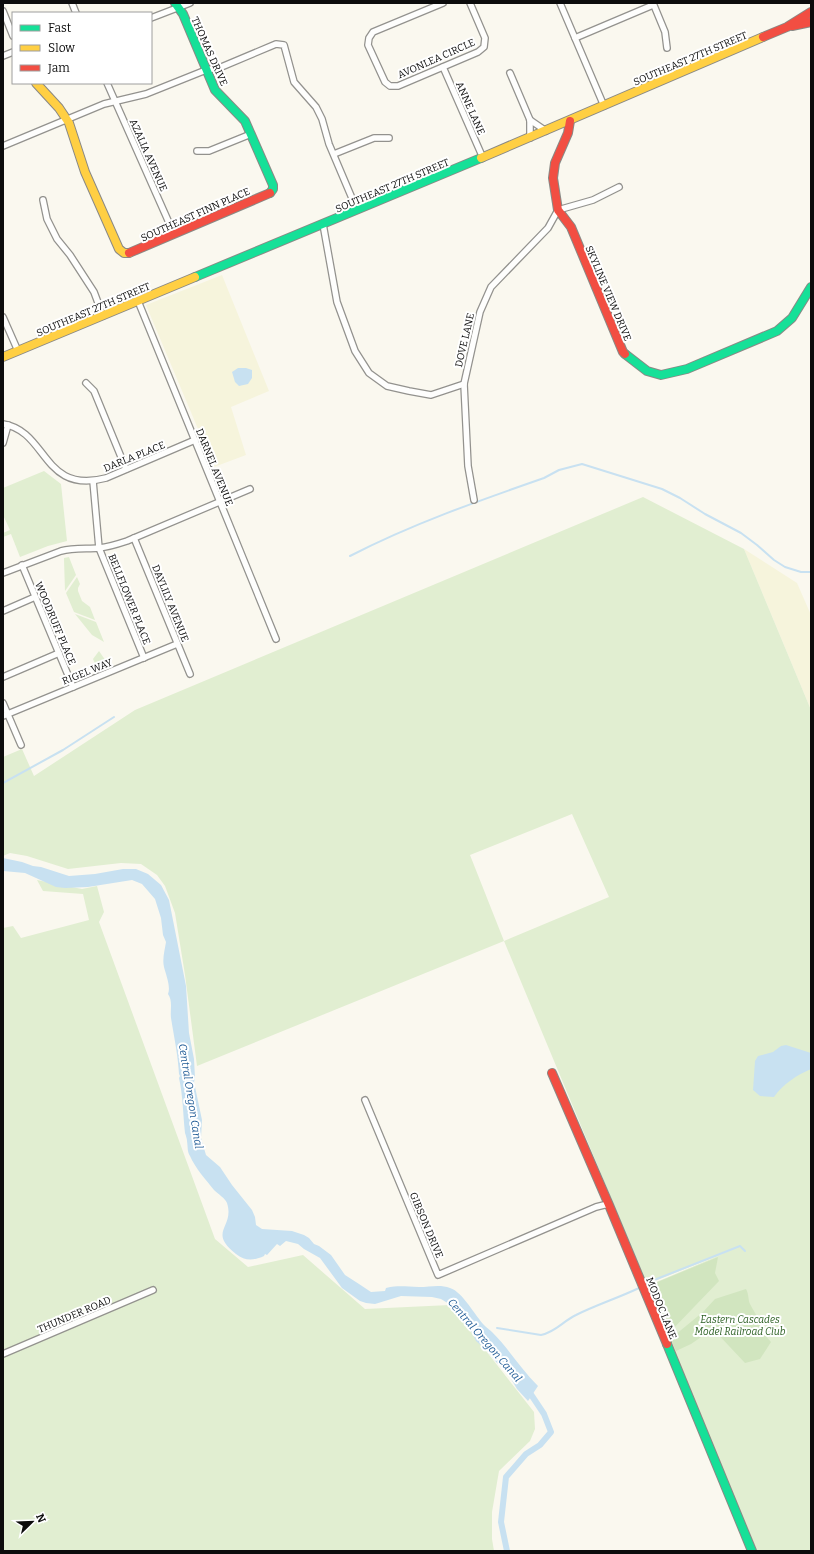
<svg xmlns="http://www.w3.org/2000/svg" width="814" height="1554" font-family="Bitter,serif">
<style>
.farmland{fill:#f6f4dc}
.green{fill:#e1eed1;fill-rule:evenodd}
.forest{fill:#d1e5bf}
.water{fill:#c8e1f1}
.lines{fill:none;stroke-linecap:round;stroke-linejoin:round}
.stream{stroke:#c8e1f1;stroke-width:2}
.canal{stroke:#c8e1f1;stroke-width:6}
.street-casing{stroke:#93928e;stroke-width:8}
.fast-casing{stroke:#8a8985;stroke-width:10}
.slow-casing{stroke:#8a8985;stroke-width:10}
.jam-casing{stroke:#8a8985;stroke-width:10}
.street{stroke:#fefefd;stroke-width:5.5}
.fast{stroke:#16e098;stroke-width:8}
.slow{stroke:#ffcf43;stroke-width:8}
.jam{stroke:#f24e42;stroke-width:8}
.labels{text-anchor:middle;stroke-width:4;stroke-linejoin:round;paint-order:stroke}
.street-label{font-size:10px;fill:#0c0c0c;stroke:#fff}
.park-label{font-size:10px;font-style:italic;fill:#2a5e21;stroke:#fff}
.water-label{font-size:11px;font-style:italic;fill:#1e5a95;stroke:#fff}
</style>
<rect width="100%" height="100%" fill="#faf8ef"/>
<g class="farmland">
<polygon points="222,275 269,391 231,407 246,455 214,467 146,305"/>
<polygon points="744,549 797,583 811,615 811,710"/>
</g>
<g class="green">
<polygon points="44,471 61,484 67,541 48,546 20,557 11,534 3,537 3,533 10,530 3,515 3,488"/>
<path d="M 643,497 L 744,549 L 811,710 L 811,1551 L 757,1551 L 647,1286 L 725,1253 L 647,1284 L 504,941 L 197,1066 L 185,975 L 175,913 L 165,886 L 157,875 L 141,864 L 121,863 L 68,869 L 27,856 L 10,853 L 3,856 L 3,757 L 22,749 L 34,776 L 135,710 ZM 572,814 L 609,897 L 504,941 L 470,855 Z"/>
<polygon points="69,557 76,575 65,591 64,560 64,558"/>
<polygon points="77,577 80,584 78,588 78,591 82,601 90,607 95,620 74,612 66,593"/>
<polygon points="75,614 96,622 104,642 92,635"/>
<polygon points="99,651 108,664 97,668 93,659"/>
<polygon points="37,880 82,889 97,886 104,912 99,922 215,1239 248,1267 303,1255 365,1309 450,1305 534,1412 535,1429 530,1441 499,1471 492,1512 492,1539 494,1551 3,1551 3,928 13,926 21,938 89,920 83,894 43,891"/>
</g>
<g class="forest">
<polygon points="718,1257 715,1273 719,1281 669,1333 648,1286"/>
<path d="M 746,1289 C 749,1294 748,1300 750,1304 C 756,1316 760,1317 761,1331 L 771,1342 L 760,1359 L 745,1363 L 713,1329 L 691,1344 L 676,1351 L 672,1342 L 675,1335 L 703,1312 L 715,1299 Z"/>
</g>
<g class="water">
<polygon points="238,368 246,368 252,370 252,378 248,384 239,386 235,382 232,372"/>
<path d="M 3,858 L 22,862 L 33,866 L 41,867 L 69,876 L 95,874 L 123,869 L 136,869 L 148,874 L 161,885 L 169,900 L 186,986 L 189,1033 L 194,1059 L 195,1078 L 194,1082 L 202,1120 L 201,1138 L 206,1155 L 220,1167 L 232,1185 L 252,1210 L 255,1217 L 256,1225 L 262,1229 L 292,1231 L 304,1235 L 309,1238 L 314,1244 L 319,1246 L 331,1255 L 345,1275 L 359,1284 L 371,1292 L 385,1291 L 386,1288 C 400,1285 406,1287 419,1287 C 430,1287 440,1284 450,1288 C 463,1292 475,1316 485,1326 C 487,1328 490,1330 492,1332 C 509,1349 521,1369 538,1386 L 528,1401 L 517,1389 L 507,1372 L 497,1363 L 486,1350 L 476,1341 L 470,1329 L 454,1307 L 441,1299 L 432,1297 L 401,1296 L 375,1304 L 366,1303 L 360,1301 L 342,1288 L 320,1258 L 304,1249 L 298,1244 L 286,1241 L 280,1246 L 277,1244 L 267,1255 L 265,1254 L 264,1256 C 253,1261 245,1261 236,1254 C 207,1231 235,1228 227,1203 C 225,1198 218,1194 214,1190 C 207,1181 195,1168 190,1156 C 187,1151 188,1147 187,1141 C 187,1139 186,1136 185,1133 C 183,1114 183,1096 179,1078 L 180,1076 L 179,1074 C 178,1055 174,1037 171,1018 C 170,1010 173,1001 168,994 C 171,987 166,975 164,967 C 162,959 165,949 166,942 L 163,935 L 161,918 L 155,899 L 142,884 L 132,880 L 88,887 L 65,888 L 56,887 L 25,873 L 3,871 Z"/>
<path d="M 786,1045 L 811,1053 L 811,1069 C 797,1075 783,1084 774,1097 L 760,1096 L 753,1090 L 755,1061 L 758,1056 L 773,1052 L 781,1046 Z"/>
</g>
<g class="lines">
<g class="stream">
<path d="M 350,556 C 412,524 478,501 544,478 L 559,470 L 582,464 L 662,489 L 680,498 L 705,514 L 741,533 L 757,545 L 774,560 L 785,567 L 801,572 L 811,572"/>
<polyline points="3,783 63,750 114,717"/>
<polyline points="649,1282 740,1246 745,1251"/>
<path d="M 497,1328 L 541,1335 C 556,1332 563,1321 576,1315 C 596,1305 618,1298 639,1288"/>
</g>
<polyline class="canal" points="507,1551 501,1522 506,1477 526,1454 540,1445 551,1432 544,1414 528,1390"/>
<defs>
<g id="street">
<polyline points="72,3 76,13"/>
<polyline points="443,3 373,32 369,38 368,45 385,82 390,86 398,86 478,52 484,47 485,38 470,3"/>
<polyline points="560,3 604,106"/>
<polyline points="653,3 665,32 667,48"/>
<polyline points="3,11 13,36"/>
<polyline points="151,18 190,3"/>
<polyline points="575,38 653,5"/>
<polyline points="3,56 13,52"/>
<polyline points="443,67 483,158"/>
<polyline points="510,73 530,120 530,138"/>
<polyline points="107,83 174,234"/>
<polyline points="530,120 546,131"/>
<polyline points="3,146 104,104 146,94 206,70 219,68 276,44 284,45 294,82 316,107 322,119 329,144 357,210"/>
<polyline points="197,151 209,151 251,134"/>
<polyline points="334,154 374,138 389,138"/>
<polyline points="43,200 47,219 57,239 70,255 94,292 103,316"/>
<polyline points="323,224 337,302 355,351 369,373 387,386 409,391 431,395 464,384"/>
<polyline points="138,301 276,639"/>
<polyline points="3,317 18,351"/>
<polyline points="86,383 94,391 126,469"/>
<path d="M 3,424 C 48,431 42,495 106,478 L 195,440"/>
<polyline points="3,443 8,425"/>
<polyline points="93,481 99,548 144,658"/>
<polyline points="474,500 468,466 464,384 480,312 491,287 548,228 558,210 593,200 619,187"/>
<polyline points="134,538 190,674"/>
<polyline points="22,565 73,687"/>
<path d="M 3,573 L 61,551 C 73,548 86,549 99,548 C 109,547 118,544 127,541 L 250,489"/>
<polyline points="3,611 35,597"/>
<polyline points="3,677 59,653"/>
<polyline points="3,703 21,745"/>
<polyline points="3,716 177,644"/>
<polyline points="365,1100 438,1275 596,1207 604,1205 609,1205"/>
<polyline points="3,1354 153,1290"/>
</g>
<g id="fast">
<polyline points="175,3 183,14 215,90 245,121 273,185 273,189 270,193"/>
<polyline points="195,277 481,158"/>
<polyline points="625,354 647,371 661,375 687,369 777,331 792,318 811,287"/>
<polyline points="667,1344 752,1551"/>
</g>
<g id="slow">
<polyline points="36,83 59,108 69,123 85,172 119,249 124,253 129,253"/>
<polyline points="481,158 763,37"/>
<polyline points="3,357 195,277"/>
</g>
<g id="jam">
<polyline points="792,26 811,22"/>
<polyline points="763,37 787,27 811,12"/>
<polyline points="570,121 568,133 555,163 553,178 558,210 571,227 623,352 625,354"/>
<polyline points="129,253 270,193"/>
<polyline points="552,1073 609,1205 667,1344"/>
</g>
</defs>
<use href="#street" class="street-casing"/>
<use href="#fast" class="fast-casing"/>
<use href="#slow" class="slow-casing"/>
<use href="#jam" class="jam-casing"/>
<use href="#street" class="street"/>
<use href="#fast" class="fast"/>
<use href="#slow" class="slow"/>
<use href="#jam" class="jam"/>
</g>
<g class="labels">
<g class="street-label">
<text transform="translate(210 51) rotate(66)" y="4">THOMAS DRIVE</text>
<text transform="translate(436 58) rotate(-24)" y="4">AVONLEA CIRCLE</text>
<text transform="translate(690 58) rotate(-23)" y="4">SOUTHEAST 27TH STREET</text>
<text transform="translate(471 108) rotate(66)" y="4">ANNE LANE</text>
<text transform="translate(149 155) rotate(66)" y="4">AZALIA AVENUE</text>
<text transform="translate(392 185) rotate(-23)" y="4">SOUTHEAST 27TH STREET</text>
<text transform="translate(195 214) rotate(-24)" y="4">SOUTHEAST FINN PLACE</text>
<text transform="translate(609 293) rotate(67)" y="4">SKYLINE VIEW DRIVE</text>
<text transform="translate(93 309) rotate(-23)" y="4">SOUTHEAST 27TH STREET</text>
<text transform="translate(464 340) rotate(-77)" y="4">DOVE LANE</text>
<text transform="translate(134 456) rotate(-22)" y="4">DARLA PLACE</text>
<text transform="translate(215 467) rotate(68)" y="4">DARNEL AVENUE</text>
<text transform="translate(130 599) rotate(68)" y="4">BELLFLOWER PLACE</text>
<text transform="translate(171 603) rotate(68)" y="4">DAYLILY AVENUE</text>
<text transform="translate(56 623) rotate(67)" y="4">WOODRUFF PLACE</text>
<text transform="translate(87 671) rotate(-22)" y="4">RIGEL WAY</text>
<text transform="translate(427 1225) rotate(67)" y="4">GIBSON DRIVE</text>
<text transform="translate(662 1308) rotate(68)" y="4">MODOC LANE</text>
<text transform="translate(74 1314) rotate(-23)" y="4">THUNDER ROAD</text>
</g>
<g class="park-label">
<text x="740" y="1323">Eastern Cascades<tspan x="740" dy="12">Model Railroad Club</tspan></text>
</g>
<g class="water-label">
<text transform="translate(191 1096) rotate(81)" y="4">Central Oregon Canal</text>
<text transform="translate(485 1340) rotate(49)" y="4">Central Oregon Canal</text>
</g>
</g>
<rect width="814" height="1554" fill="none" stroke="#0c0c0c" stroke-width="8"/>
<rect x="12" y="12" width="140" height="72" fill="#ffffff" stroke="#9e9e9e"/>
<rect x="20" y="25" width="20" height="6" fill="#16e098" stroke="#9e9e9e"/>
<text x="48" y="32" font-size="12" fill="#0c0c0c">Fast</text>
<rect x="20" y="45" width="20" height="6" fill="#ffcf43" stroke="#9e9e9e"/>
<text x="48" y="52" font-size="12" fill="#0c0c0c">Slow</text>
<rect x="20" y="65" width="20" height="6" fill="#f24e42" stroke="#9e9e9e"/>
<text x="48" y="72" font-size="12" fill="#0c0c0c">Jam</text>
<g transform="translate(32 1522) rotate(67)" stroke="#ffffff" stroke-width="3" paint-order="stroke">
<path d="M0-3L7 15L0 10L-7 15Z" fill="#0c0c0c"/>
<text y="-6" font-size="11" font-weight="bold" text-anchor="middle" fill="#0c0c0c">N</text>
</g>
</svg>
